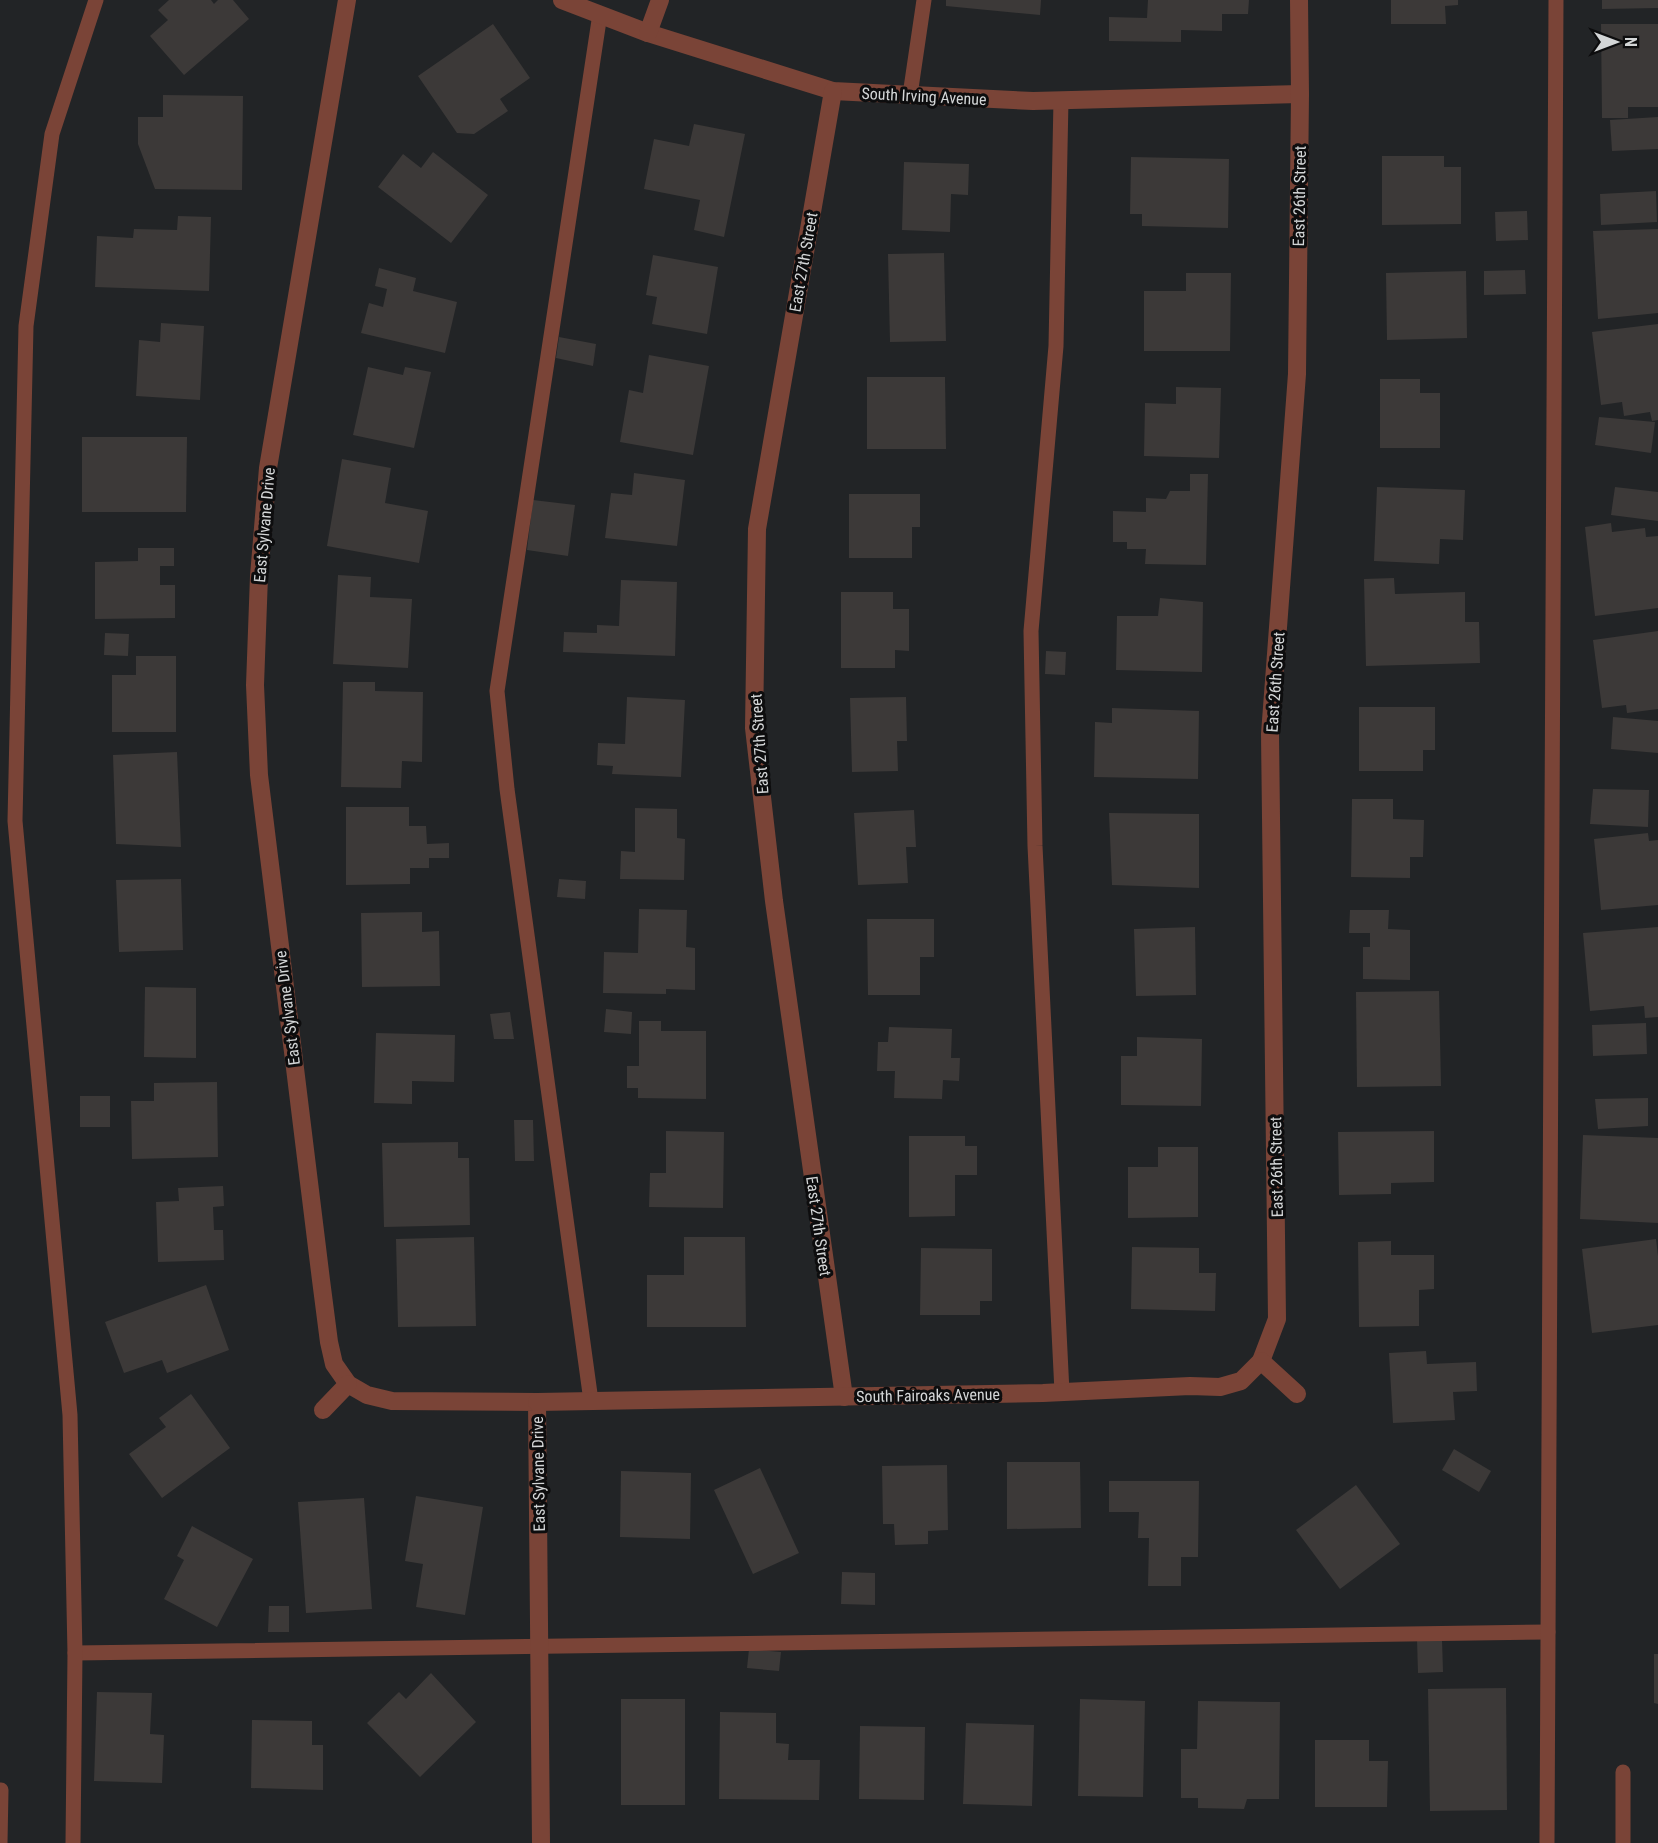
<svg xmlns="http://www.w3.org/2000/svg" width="1658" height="1843" font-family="'Roboto Condensed',sans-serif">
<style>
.building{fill:#3c3938}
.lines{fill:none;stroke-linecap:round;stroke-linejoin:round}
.lane{stroke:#7a4437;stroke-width:15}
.street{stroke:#7a4437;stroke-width:18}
.labels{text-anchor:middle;stroke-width:6;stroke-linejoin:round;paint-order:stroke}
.street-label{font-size:16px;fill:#d4d6d7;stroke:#0d0d0e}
</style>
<rect width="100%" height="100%" fill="#222426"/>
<g class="building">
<polygon points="169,0 211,0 214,4 218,0 233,0 249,19 184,75 150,36 168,20 158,10"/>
<polygon points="946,0 1041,0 1040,15 946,6"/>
<polygon points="1148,0 1249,0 1248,14 1222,14 1222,31 1181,30 1181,42 1109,41 1109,17 1147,18"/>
<polygon points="1391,0 1458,0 1458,5 1445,6 1446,24 1391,24"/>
<polygon points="1602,0 1658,0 1658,8 1602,9"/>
<polygon points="493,24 530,78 500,99 508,111 474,134 457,133 418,76"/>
<polygon points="1601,24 1658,24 1658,107 1628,107 1628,118 1602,118"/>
<polygon points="163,95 243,96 242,190 155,189 138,144 138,117 163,117"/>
<polygon points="1658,117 1658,149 1612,151 1610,120"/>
<polygon points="694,124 745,134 724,237 694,230 700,200 644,189 654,139 689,146"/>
<polygon points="433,152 488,195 451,243 378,187 403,154 421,168"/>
<polygon points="1382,156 1444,156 1444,167 1461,167 1461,224 1382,225"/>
<polygon points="1131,157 1229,159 1228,228 1142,226 1142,214 1130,214"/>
<polygon points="904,162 969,164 968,195 951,194 950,232 902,230"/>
<polygon points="1656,191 1657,222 1601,225 1600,194"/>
<polygon points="1527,211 1528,240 1496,241 1495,212"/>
<polygon points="178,216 211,217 209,291 95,287 97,236 133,238 134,229 177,230"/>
<polygon points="1658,229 1658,313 1598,319 1593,231"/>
<polygon points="944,253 946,341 890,342 888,254"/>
<polygon points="653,255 718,267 707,334 652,324 657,297 646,295"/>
<polygon points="379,268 416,278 413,291 457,302 445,353 361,333 369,303 383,307 387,289 375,286"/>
<polygon points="1525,270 1526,294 1484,295 1484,271"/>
<polygon points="1466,271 1467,338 1387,340 1386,273"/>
<polygon points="1186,273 1231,273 1230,351 1144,351 1144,291 1186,291"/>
<polygon points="161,323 204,326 200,400 136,396 139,340 160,342"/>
<polygon points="1658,324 1658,420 1652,421 1650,412 1624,416 1622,402 1601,405 1592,332"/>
<polygon points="559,337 596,344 593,366 556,358"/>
<polygon points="649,355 709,366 693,455 620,442 629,390 643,393"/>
<polygon points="368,367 403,375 405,367 431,372 414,448 353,435"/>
<polygon points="867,377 945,377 946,449 867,449"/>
<polygon points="1380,379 1420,379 1420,393 1440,393 1440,448 1380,448"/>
<polygon points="1176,387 1221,388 1219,458 1144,456 1145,403 1176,404"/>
<polygon points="1599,417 1655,422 1651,453 1595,445"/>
<polygon points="82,437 187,437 186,512 82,512"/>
<polygon points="342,459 391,468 385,503 428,511 419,563 327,546"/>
<polygon points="634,473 685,480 677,546 605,538 611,493 632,495"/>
<polygon points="1190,474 1208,474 1206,565 1145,564 1146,549 1127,549 1127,542 1113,542 1113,511 1146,512 1146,498 1166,499 1170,491 1190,491"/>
<polygon points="1377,487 1465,490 1463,540 1440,539 1439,564 1374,561"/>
<polygon points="1615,487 1658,492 1658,521 1611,515"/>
<polygon points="849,494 920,494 920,527 912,527 912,558 849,558"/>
<polygon points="533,500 575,505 568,556 527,550"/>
<polygon points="1611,523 1612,532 1645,528 1646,537 1658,536 1658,608 1595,616 1585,527"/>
<polygon points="138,548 174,548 174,566 160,566 160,585 175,585 175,618 95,619 95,562 138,561"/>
<polygon points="338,575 371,577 370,597 412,599 408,668 333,664"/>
<polygon points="1394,578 1395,594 1465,592 1465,622 1479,622 1480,663 1366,666 1364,579"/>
<polygon points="621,580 677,582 675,656 563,652 564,632 597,633 597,625 619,626"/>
<polygon points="841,592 893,592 893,609 909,609 909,651 895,650 895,668 841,668"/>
<polygon points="1160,598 1203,602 1202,672 1116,670 1117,616 1158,616"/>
<polygon points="1658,631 1658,709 1627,713 1626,705 1602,708 1593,640"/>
<polygon points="105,633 129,634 128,656 104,655"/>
<polygon points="1046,651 1066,652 1065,675 1045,674"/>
<polygon points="136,656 176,656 176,732 112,732 112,675 136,675"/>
<polygon points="343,682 375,682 375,691 423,692 422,762 402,761 401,788 341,787"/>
<polygon points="627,697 685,700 681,777 612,774 613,766 597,765 598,743 625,744"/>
<polygon points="906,697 907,741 897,741 898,771 852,772 850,698"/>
<polygon points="1359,707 1435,707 1435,750 1423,750 1423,771 1359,771"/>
<polygon points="1112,708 1199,711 1198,779 1094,777 1095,722 1112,723"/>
<polygon points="1613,717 1658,721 1658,753 1611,749"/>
<polygon points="177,752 181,847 116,844 113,755"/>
<polygon points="1593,789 1649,790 1648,827 1590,824"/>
<polygon points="1352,799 1393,799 1393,819 1424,820 1423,857 1410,857 1410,878 1351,877"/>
<polygon points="346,807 409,807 409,826 426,826 427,844 449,843 449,858 429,858 429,868 410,868 410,884 346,885"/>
<polygon points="635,808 677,809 677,838 685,839 684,880 620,879 621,851 635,852"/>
<polygon points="914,810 916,847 906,847 908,883 858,885 854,813"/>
<polygon points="1109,813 1199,814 1199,888 1112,885"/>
<polygon points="1648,833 1649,841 1658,840 1658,905 1601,910 1594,839"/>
<polygon points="181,879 183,950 119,952 116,880"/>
<polygon points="559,879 586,881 585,899 557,897"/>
<polygon points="639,909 687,910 686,947 695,948 695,990 666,989 666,994 603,993 604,952 638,953"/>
<polygon points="1350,910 1389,910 1388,929 1410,930 1410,980 1363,979 1363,947 1370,947 1370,933 1349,933"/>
<polygon points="422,912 422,932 439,931 440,986 362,987 361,913"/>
<polygon points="867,919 934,919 934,957 920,957 920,995 868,995"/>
<polygon points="1195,927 1196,995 1136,996 1134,929"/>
<polygon points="1658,927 1658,1017 1645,1018 1644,1006 1590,1011 1583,933"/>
<polygon points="145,987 196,988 196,1058 144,1057"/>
<polygon points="1439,991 1441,1086 1357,1087 1356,992"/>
<polygon points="606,1009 632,1012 631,1034 604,1032"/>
<polygon points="510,1012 514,1039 494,1039 490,1014"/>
<polygon points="639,1021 661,1021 661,1031 706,1031 706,1099 638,1098 638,1088 627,1088 627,1066 639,1066"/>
<polygon points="1646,1023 1647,1054 1593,1056 1592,1025"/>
<polygon points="889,1027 952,1029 951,1058 960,1058 959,1081 943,1080 942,1099 894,1098 895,1071 877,1071 878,1042 888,1042"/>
<polygon points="376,1033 455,1035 454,1082 412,1081 412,1104 374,1103"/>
<polygon points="1137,1037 1202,1039 1201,1106 1121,1105 1121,1056 1137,1056"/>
<polygon points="217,1082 218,1157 132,1159 131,1101 154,1101 154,1083"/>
<rect x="80" y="1096" width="30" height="31"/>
<polygon points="1648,1098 1648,1126 1598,1129 1595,1099"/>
<polygon points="514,1120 533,1120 534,1161 515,1161"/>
<polygon points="666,1131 724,1132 723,1208 649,1207 650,1173 666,1173"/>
<polygon points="1434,1131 1434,1182 1391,1183 1391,1194 1339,1195 1338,1132"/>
<polygon points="1583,1135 1658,1138 1658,1223 1580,1219"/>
<polygon points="909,1136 965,1136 965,1146 977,1146 977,1175 955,1175 955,1216 909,1217"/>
<polygon points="458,1142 458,1158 469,1158 470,1225 384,1227 382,1143"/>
<polygon points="1158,1147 1198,1147 1198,1217 1128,1218 1128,1167 1158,1167"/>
<polygon points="223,1186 224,1206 213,1207 214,1230 223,1230 224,1260 158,1262 156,1202 179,1201 178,1188"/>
<polygon points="474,1237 476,1326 398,1327 396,1239"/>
<polygon points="684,1237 745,1237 746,1327 647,1327 647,1275 684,1275"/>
<polygon points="1656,1239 1658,1256 1658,1325 1592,1333 1582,1249"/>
<polygon points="1391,1241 1391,1255 1434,1255 1434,1289 1419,1290 1419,1326 1359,1327 1358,1242"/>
<polygon points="1132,1247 1199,1248 1199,1273 1216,1273 1215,1311 1131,1309"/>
<polygon points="921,1248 992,1249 992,1301 980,1301 980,1315 920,1315"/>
<polygon points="206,1285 229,1350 167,1373 162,1360 124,1373 105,1322"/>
<polygon points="1426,1351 1427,1364 1476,1362 1477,1391 1453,1392 1455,1420 1393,1423 1389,1353"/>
<polygon points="191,1394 230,1448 162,1498 129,1454 166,1427 159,1418"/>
<polygon points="1454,1449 1491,1471 1479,1492 1442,1470"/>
<polygon points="1007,1462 1080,1462 1081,1528 1007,1529"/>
<polygon points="947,1465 948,1530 928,1531 928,1544 895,1545 894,1524 883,1524 882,1466"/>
<polygon points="760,1468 799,1553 753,1574 714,1490"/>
<polygon points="621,1471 691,1473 690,1539 620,1537"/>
<polygon points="1109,1481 1199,1481 1198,1557 1181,1557 1181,1586 1148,1586 1149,1538 1138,1538 1139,1512 1109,1512"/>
<polygon points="1356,1485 1400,1544 1340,1589 1296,1530"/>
<polygon points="416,1496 483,1507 465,1615 416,1607 423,1564 405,1561"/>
<polygon points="364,1498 372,1609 306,1613 298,1502"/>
<polygon points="192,1526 253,1559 217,1627 164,1599 184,1560 177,1556"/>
<polygon points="842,1572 875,1573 875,1605 841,1604"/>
<polygon points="269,1606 289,1606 289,1632 268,1632"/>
<polygon points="1417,1639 1442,1639 1443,1672 1418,1673"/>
<polygon points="749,1649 781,1652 779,1671 747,1668"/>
<polygon points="1654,1654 1658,1654 1658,1704 1654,1703"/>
<polygon points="431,1673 476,1722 420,1777 367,1723 399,1692 406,1699"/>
<polygon points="1506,1688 1507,1810 1430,1811 1428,1689"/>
<polygon points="97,1692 152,1693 150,1734 164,1735 162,1783 94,1781"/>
<rect x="621" y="1699" width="64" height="106"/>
<polygon points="1080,1699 1145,1701 1143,1797 1078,1796"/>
<polygon points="1198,1701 1280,1702 1279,1799 1247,1799 1244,1809 1198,1808 1198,1798 1181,1798 1181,1749 1197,1749"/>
<polygon points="720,1712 776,1713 776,1743 789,1744 788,1760 820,1760 819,1800 719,1799"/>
<polygon points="252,1720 312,1721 312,1745 323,1745 323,1790 251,1788"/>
<polygon points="966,1723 1034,1725 1032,1806 963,1804"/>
<polygon points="860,1726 925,1727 924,1800 859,1799"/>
<polygon points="1315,1740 1369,1740 1369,1761 1388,1761 1387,1807 1315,1807"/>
</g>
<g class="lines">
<g class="lane">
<polyline points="910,95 924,0"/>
<polyline points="1061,100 1056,346 1031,631 1035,846 1062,1392"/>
<polyline points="591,1401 507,789 497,691 600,14"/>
<polyline points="75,1653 1548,1632"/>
<polyline points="1623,1772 1623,1843"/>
<polyline points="0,1843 1,1790"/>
<polyline points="73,1843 75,1653 70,1415 15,821 26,326 52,134 96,0"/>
<polyline points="1547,1843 1556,0"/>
</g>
<g class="street">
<polyline points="347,0 268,468 259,576 255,685 259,775 321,1280 329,1342 334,1364 348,1384 367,1395 392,1401 537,1402 541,1843"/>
<polyline points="562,0 648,33 833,91 1033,101 1300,94"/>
<polyline points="648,33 660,0"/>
<polyline points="833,91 757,529 754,728 774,901 844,1397"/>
<polyline points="1261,1361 1277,1319 1270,734 1297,374 1300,94 1299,0"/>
<polyline points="537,1402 1043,1393 1190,1386 1220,1387 1241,1381 1261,1361 1297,1394"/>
<polyline points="323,1410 348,1384"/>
</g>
</g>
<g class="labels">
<g class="street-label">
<text transform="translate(924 96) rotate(3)" y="6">South Irving Avenue</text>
<text transform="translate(1299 196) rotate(-89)" y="6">East 26th Street</text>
<text transform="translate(803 262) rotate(-80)" y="6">East 27th Street</text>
<text transform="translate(264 525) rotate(-85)" y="6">East Sylvane Drive</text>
<text transform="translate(1275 682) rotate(-86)" y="6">East 26th Street</text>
<text transform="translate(759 744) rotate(-94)" y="6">East 27th Street</text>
<text transform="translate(287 1008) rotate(-97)" y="6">East Sylvane Drive</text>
<text transform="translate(1276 1167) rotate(-91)" y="6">East 26th Street</text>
<text transform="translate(819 1226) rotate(82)" y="6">East 27th Street</text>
<text transform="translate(928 1395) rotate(-1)" y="6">South Fairoaks Avenue</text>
<text transform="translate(538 1474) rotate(-91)" y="6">East Sylvane Drive</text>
</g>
</g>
<g transform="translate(1616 42) rotate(90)" stroke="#0d0d0e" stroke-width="4.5" paint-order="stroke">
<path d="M0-4.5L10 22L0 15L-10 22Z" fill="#d4d6d7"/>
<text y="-9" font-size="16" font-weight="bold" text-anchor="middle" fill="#d4d6d7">N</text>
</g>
</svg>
